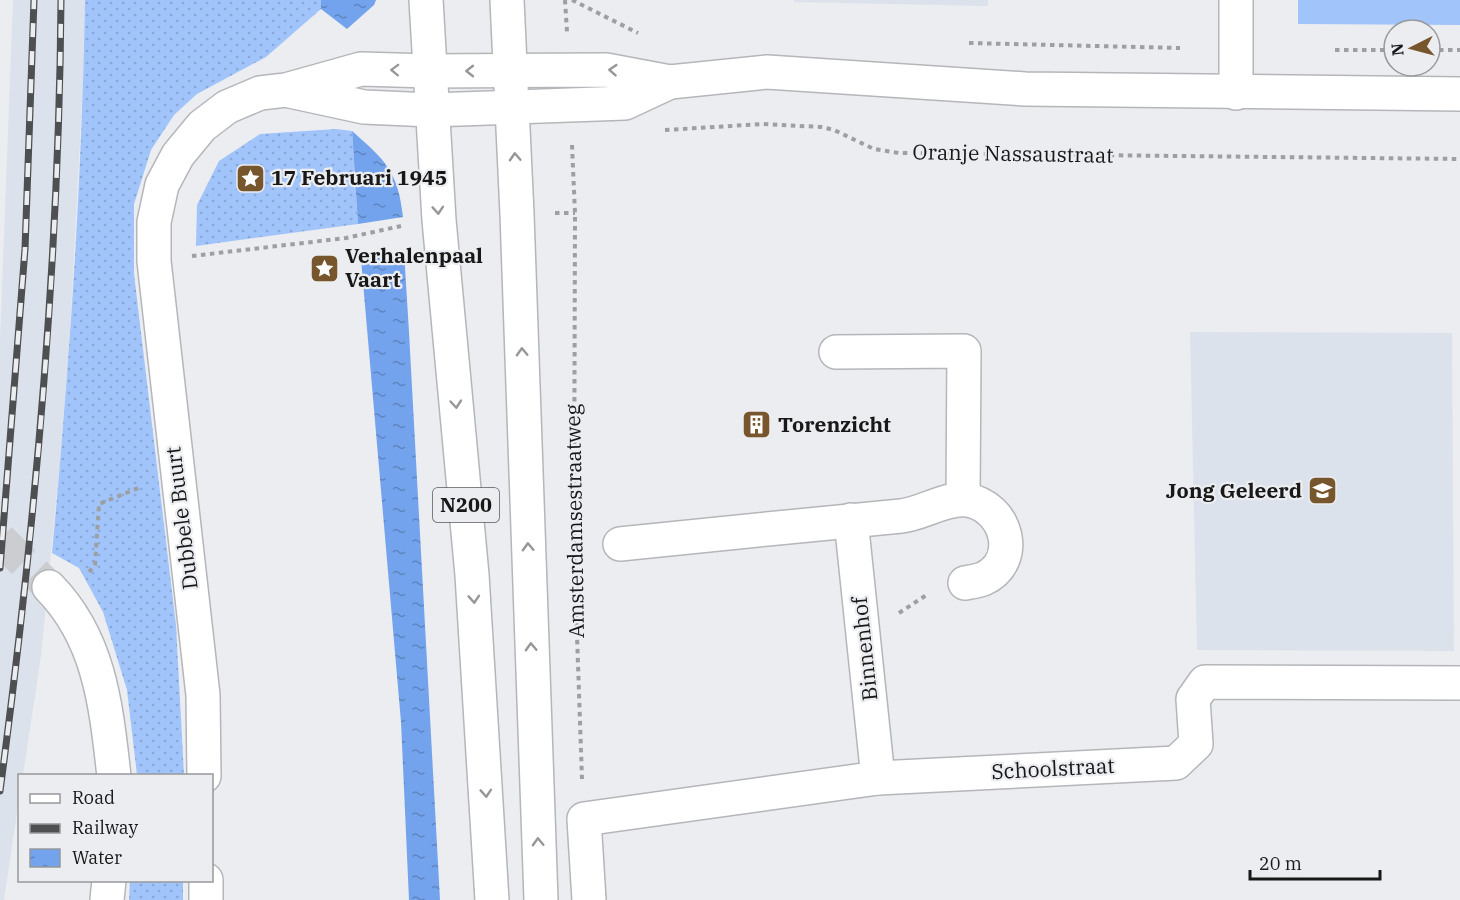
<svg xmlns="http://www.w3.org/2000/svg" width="1460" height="900" font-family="'IBM Plex Serif',serif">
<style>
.built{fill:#dce2ec}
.grass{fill:url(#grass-dots)}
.park{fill:#a1c4fb}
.water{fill:url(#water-ripples)}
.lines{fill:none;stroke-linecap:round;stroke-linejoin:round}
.minor-tunnel{stroke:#cbcdd0;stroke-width:33;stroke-dasharray:33 16;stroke-linecap:butt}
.minor-casing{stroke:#b4b6b9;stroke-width:36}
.major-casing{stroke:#b4b6b9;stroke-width:36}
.path{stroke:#9e9fa1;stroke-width:4;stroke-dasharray:4.5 4.5;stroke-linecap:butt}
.minor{stroke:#fff;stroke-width:33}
.major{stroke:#fff;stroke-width:33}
.rail-casing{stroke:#4e4f50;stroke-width:7}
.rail{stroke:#ebedf0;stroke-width:4.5;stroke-dasharray:14;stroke-linecap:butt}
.oneway{stroke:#979798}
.labels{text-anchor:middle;stroke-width:4.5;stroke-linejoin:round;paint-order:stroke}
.shield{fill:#ebedf0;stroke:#57585a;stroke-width:1.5}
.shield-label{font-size:20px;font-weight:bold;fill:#181819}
.street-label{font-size:21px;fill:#181819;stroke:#ebedf0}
.poi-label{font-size:21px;font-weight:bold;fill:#181819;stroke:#ebedf0;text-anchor:start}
</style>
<defs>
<pattern id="grass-dots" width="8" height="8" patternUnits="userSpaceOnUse" patternTransform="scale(1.5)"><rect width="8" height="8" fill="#a1c4fb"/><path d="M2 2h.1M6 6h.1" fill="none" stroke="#8aa8d7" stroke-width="1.8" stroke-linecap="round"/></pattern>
<pattern id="water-ripples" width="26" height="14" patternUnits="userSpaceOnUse" patternTransform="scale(1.5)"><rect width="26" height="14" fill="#74a3ee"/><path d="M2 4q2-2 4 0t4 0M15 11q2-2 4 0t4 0" fill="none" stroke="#5e84c0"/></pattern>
</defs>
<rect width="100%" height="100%" fill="#ebedf0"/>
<g class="built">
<polygon points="13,0 85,0 83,83 67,390 41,656 23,775 20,776 19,800 4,900 0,900 0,339"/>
<polygon points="794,0 988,0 988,6 794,2"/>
<polygon points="1190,332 1452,333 1454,651 1197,650"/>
</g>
<g class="grass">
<path d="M 85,0 L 321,0 L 321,9 L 266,57 L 197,94 L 174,115 L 151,150 L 134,204 L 134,274 L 176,625 L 184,775 L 137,775 L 127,690 L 103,612 L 79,568 L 52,553 C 69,370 82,185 85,0 Z"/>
<polygon points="336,129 352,131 358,224 196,246 197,205 219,161 260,134"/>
<polygon points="130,881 183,881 183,900 129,900"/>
</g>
<polygon class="park" points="1298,0 1460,0 1460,25 1298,24"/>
<g class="water">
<polygon points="321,0 376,0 374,5 347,29 321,9"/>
<path d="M 352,131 C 385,160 398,171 403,217 L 358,224 Z"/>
<polygon points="404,251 409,332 440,900 409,900 401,722 361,259"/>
</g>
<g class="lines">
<polyline class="minor-tunnel" points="0,539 49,587"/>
<defs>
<g id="minor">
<polyline points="1236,0 1236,93"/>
<polyline points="290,91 364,107 431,110"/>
<polyline points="836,352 964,351 963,499"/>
<polyline points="851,520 878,778"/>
<path d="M 620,544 C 714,534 807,525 901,516 C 922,514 946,497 967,500 C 1007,506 1022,561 983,579 C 977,581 970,582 965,583"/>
<path d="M 49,587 C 100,639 106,706 114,776"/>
<polyline points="204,776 203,695 154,261 154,222 162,185 178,155 202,126 227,107 260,93 286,90 361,69 430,71"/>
<polyline points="206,880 206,900"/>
<polyline points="107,900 109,880"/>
<polyline points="589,900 584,819 878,778 1176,763 1196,744 1193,699 1205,682 1460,683"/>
</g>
<g id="major">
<polyline points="426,0 439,220 472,575 492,900"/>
<polyline points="507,0 517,214 541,900"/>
<polyline points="430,71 606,70 670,82"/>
<polyline points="431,110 625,103 670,82 767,72 1025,89 1460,94"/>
</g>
</defs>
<use href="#minor" class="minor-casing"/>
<use href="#major" class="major-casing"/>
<g class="path">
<polyline points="565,0 567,32"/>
<polyline points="572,0 638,33"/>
<polyline points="969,43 1180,48"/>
<polyline points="1335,50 1394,50"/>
<polyline points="1430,50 1460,50"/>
<polyline points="665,130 763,124 821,127 834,130 874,149 899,153 1460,159"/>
<polyline points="572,145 575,213 574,549 582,779"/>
<polyline points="555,213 575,213"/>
<polyline points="192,256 346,238 401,226"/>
<polyline points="89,572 95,565 99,504 141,487"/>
<polyline points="899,613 928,594"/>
</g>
<use href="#minor" class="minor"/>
<use href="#major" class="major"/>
<defs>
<g id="rail">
<polyline points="0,568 25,249 34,0"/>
<path d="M 0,791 C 35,529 59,265 61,0"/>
</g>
</defs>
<use href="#rail" class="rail-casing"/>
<use href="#rail" class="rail"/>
</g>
<defs><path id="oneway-chevron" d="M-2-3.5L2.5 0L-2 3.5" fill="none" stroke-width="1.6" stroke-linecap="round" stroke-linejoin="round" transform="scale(1.5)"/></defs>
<g class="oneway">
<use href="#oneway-chevron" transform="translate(395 70) rotate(-178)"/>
<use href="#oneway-chevron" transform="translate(613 70) rotate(-176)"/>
<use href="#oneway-chevron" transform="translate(470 71) rotate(180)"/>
<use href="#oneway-chevron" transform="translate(515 157) rotate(-93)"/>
<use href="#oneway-chevron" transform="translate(438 210) rotate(86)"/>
<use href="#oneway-chevron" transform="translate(522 352) rotate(-92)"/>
<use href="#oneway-chevron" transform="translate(456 404) rotate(85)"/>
<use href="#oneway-chevron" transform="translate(528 547) rotate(-92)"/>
<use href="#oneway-chevron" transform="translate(474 599) rotate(86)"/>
<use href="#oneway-chevron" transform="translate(531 647) rotate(-92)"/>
<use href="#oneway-chevron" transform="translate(486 793) rotate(86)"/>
<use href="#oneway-chevron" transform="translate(538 842) rotate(-92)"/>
</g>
<defs>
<symbol id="sight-square" viewBox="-11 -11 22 22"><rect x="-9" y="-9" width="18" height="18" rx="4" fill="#78562d" stroke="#ebedf0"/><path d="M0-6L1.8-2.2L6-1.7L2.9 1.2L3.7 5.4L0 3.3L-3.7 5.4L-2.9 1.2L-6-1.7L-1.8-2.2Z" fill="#fff"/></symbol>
<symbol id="building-square" viewBox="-11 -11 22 22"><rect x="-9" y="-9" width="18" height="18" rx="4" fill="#78562d" stroke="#ebedf0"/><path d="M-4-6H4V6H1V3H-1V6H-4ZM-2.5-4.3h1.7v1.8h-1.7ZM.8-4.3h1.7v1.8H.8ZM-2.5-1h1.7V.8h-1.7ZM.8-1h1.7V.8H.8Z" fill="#fff"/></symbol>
<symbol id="school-square" viewBox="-11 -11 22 22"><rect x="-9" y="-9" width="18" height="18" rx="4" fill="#78562d" stroke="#ebedf0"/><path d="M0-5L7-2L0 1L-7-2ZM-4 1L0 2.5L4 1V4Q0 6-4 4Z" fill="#fff"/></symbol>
</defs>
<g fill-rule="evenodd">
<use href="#sight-square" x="234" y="162" width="33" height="33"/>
<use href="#sight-square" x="308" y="252" width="33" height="33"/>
<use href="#building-square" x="740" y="408" width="33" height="33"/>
<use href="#school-square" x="1306" y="474" width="33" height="33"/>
</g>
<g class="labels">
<rect class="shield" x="433" y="488" width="66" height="34" rx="4.5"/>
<g class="shield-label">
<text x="466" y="512">N200</text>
</g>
<g class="street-label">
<text transform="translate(1013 154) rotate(1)" y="7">Oranje Nassaustraat</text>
<text transform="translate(182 518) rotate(-97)" y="7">Dubbele Buurt</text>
<text transform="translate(575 521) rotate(-91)" y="7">Amsterdamsestraatweg</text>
<text transform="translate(865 649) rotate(-96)" y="7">Binnenhof</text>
<text transform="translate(1053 769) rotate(-3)" y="7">Schoolstraat</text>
</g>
<g class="poi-label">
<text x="271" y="185">17 Februari 1945</text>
<text x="345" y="263">Verhalenpaal<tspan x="345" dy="24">Vaart</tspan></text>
<text x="778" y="432">Torenzicht</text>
<text x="1302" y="498" text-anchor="end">Jong Geleerd</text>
</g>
</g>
<rect x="18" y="774" width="195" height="108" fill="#ebedf0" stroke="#97989a" stroke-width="1.5"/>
<rect x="30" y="794" width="30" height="9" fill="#ffffff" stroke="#97989a" stroke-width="1.5"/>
<text x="72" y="804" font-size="18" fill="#181819">Road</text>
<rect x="30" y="824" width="30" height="9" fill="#4e4f50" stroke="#97989a" stroke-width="1.5"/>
<text x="72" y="834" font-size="18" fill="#181819">Railway</text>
<rect x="30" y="849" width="30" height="18" fill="url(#water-ripples)" stroke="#97989a" stroke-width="1.5"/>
<text x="72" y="864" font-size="18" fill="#181819">Water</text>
<g transform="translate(1412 48) rotate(264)"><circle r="28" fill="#ebedf0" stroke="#97989a" stroke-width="1.5"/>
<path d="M0-4.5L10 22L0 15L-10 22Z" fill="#78562d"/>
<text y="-9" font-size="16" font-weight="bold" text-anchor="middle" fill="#181819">N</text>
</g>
<path d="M1250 870v9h130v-9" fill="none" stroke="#181819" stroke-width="3"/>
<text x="1259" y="870" font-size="18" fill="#181819" stroke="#ebedf0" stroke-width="4.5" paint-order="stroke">20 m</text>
</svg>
